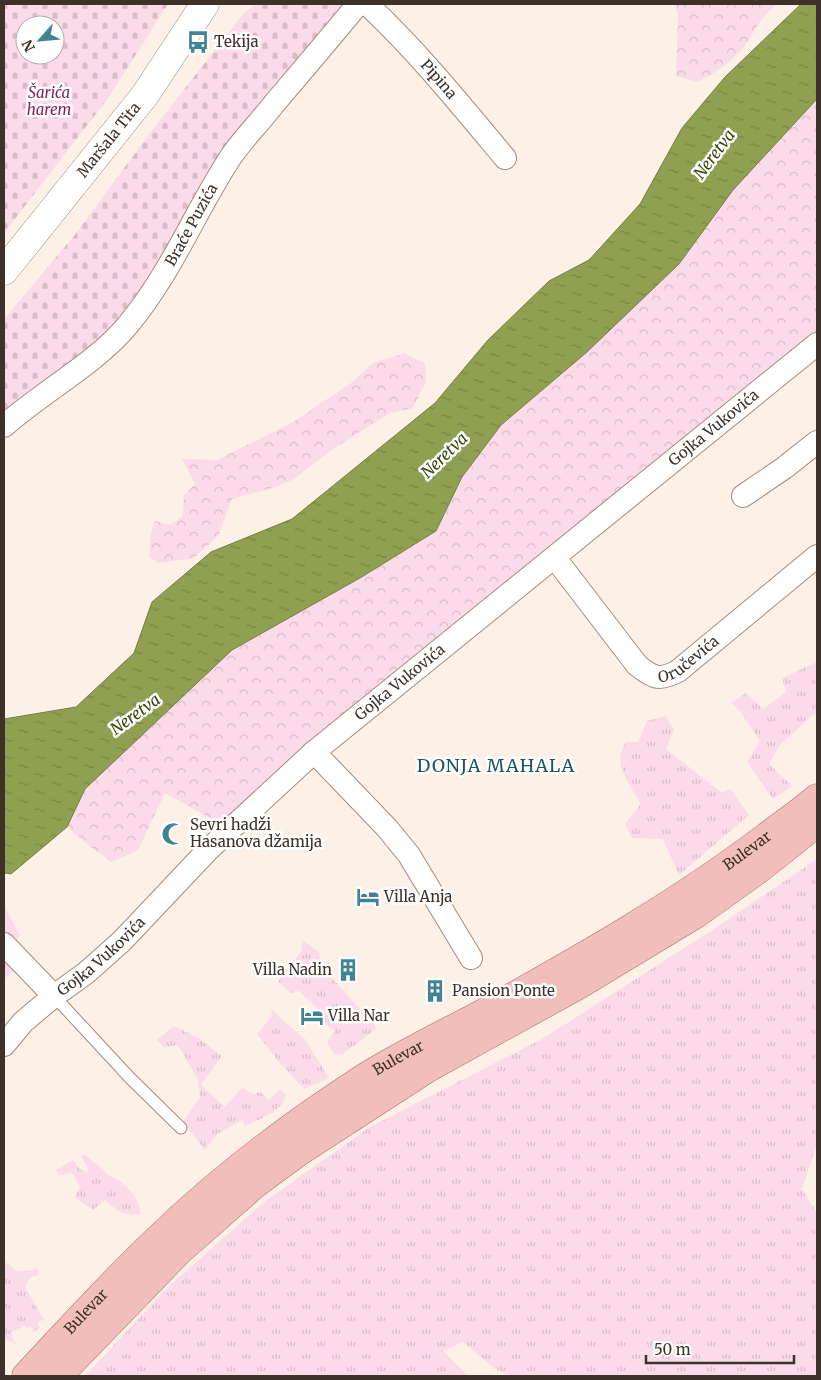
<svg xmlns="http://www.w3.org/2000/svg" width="821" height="1380" font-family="Merriweather,serif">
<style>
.grass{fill:url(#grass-tufts)}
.forest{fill:url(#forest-crowns)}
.cemetery{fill:url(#cemetery-stones);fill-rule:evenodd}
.pitch{fill:#fbdbe9}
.water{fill:url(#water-ripples);stroke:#767f45}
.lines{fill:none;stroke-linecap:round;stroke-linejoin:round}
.lane-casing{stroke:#a88a77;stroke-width:13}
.street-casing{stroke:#a88a77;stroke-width:24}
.secondary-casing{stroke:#a88a77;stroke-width:29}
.primary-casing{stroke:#ac706b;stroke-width:29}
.lane{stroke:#fff;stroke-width:11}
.street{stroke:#fff;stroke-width:22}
.secondary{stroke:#fff;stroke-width:28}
.primary{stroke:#f1bebb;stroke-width:28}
.labels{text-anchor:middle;stroke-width:5;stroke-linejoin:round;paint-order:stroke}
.poi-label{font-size:15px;fill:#3d3129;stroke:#fff;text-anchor:start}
.street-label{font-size:15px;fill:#3d3129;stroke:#fff}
.park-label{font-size:15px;font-style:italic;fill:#7c1e53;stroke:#fff}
.water-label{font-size:16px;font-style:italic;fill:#384304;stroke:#fff}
.quarter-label{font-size:18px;letter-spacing:1px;fill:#1e5461;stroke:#fff}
</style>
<defs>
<pattern id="grass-tufts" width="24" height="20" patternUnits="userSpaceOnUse" patternTransform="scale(1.25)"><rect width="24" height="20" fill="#fbdbe9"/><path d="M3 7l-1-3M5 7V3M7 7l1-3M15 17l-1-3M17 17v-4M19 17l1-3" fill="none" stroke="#d8bcc8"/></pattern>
<pattern id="forest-crowns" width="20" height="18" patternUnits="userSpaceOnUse" patternTransform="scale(1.25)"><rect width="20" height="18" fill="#fbdbe9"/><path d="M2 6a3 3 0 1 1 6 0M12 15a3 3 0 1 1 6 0" fill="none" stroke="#d8bcc8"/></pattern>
<pattern id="cemetery-stones" width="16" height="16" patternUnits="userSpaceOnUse" patternTransform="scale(1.25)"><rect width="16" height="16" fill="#fbdbe9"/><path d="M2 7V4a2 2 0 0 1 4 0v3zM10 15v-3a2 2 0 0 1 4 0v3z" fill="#d8bcc8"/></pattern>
<pattern id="water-ripples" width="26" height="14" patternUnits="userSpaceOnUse" patternTransform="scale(1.25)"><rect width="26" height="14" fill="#8fa151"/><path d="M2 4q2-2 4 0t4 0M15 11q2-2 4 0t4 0" fill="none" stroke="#768443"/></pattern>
</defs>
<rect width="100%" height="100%" fill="#fdf0e7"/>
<g class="grass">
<polygon points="817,662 817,716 814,714 780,745 769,764 792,786 773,799 747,762 760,741 740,711 731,703 746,693 763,709 786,692 782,678"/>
<path d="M 666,716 L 674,730 L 666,749 L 722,793 L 730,789 L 749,815 L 679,875 L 663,839 L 632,838 L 625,824 L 641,804 C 630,785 611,763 626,742 L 638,742 L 647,721 Z"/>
<polygon points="817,859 817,1144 802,1189 817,1213 817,1376 510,1376 495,1369 463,1342 443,1351 468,1376 85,1376 167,1288 264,1202 370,1127 542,1039 714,929"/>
<polygon points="303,940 319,952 323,968 377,1028 343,1054 334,1054 327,1042 335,1031 324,1023 324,1015 299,991 290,993 278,981 301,952"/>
<polygon points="274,1010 278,1016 305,1039 329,1078 304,1089 278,1061 257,1034 272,1016 271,1011"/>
<path d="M 174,1026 L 198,1038 L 222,1056 L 201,1085 L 225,1107 L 242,1088 L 254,1094 L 260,1092 L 269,1100 L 280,1089 L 286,1095 C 283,1112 259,1119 245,1126 L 242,1120 L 217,1134 L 205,1150 L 183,1122 L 200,1097 L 198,1080 L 178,1045 L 164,1047 L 157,1040 Z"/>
<path d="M 84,1154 L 104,1170 L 106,1174 C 124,1181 138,1195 141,1214 C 123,1217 118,1211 105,1200 L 93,1210 L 74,1197 L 80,1187 L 72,1173 L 59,1175 L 56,1170 L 73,1160 L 81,1170 L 88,1172 L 87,1166 L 81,1156 Z"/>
<polygon points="4,1261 18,1272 32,1270 35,1267 39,1271 36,1276 30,1277 25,1287 44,1320 37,1322 40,1328 34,1332 31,1327 26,1328 25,1325 12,1332 13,1340 17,1344 4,1339"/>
</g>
<g class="forest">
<path d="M 675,4 L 779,4 C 762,12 755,32 744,47 C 732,62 714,74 697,82 L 676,76 L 678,16 Z"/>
<polygon points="817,99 817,344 224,835 208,817 165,793 138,850 112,862 91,847 67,827 85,789 232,650 360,578 436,531 462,477 501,425 587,352 679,264 733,190"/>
<polygon points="404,353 425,363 426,381 413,408 390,413 333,449 294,479 276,487 232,499 218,536 194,558 159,563 149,557 151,533 155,521 170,525 182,517 184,495 195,484 182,459 217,460 293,422 351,383 373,363"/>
</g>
<g class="cemetery">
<path d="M 4,4 L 168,4 L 109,97 L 4,233 ZM 25,25 L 55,25 L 55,55 L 25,55 Z"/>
<polygon points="256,4 352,4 140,302 109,339 4,412 4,319 74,236 150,133 244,13"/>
</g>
<polygon class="pitch" points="4,905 20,936 12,946 19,966 4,979"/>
<polygon class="water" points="801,4 817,4 817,99 733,190 679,264 587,352 501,425 462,477 436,531 360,578 232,650 85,789 67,827 11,874 4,873 4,719 76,707 134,653 152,602 211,552 292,519 435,403 488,340 549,281 589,260 640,204 682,128 725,77"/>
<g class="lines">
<defs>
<polyline id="lane" points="54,996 130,1078 181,1128"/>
<g id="street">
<path id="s1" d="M 367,4 C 418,52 460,104 505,158"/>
<path id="s2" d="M 4,426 C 42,392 95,364 127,326 C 171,274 195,211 232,155 C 244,138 260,122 273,105 C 301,72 330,38 358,4"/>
<polyline points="743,496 784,468 817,442"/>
<path id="s3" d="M 555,558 L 637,665 C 653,678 659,681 678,671 L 817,556"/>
<polyline points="314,752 387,828 409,855 471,958"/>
<polyline points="4,944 54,996"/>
<path id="s4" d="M 4,1045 L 23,1022 L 54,996 L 86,973 L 122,941 L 208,850 L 314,752 L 817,344"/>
</g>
<g id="secondary">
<path id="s5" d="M 4,271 L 145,95 L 205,4"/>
</g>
<g id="primary">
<path id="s6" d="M 26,1376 C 70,1329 113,1281 160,1237 C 223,1176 294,1123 367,1076 C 406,1052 448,1032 489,1010 C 584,957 679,903 766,837 C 783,824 801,812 817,798"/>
<polyline points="58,1376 178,1252 255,1184 300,1151 428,1068 575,987 696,914 759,869 817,823"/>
</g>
</defs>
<use href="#lane" class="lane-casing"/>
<use href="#street" class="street-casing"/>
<use href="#secondary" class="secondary-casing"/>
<use href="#primary" class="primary-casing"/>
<use href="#lane" class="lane"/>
<use href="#street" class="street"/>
<use href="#secondary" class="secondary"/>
<use href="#primary" class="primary"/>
</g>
<defs>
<symbol id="bus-bare" viewBox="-9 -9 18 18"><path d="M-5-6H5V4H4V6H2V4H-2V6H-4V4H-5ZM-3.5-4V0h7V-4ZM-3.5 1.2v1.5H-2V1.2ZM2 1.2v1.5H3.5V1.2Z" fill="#418394" stroke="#fff" stroke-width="2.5" paint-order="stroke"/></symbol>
<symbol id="mosque-bare" viewBox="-9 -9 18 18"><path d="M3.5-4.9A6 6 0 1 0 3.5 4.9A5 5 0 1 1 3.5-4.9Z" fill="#418394" stroke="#fff" stroke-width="2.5" paint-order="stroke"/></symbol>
<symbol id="hotel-bare" viewBox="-9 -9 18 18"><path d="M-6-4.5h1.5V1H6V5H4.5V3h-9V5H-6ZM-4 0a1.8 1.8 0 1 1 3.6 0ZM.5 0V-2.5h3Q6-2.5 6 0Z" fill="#418394" stroke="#fff" stroke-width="2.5" paint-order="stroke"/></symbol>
<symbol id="building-bare" viewBox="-9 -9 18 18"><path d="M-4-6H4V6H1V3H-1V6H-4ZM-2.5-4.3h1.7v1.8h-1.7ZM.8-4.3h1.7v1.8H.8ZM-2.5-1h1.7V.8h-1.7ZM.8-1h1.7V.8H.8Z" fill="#418394" stroke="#fff" stroke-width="2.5" paint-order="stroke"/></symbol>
</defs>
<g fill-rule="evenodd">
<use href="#bus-bare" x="182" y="26" width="32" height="32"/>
<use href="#mosque-bare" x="157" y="818" width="32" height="32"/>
<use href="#hotel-bare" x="352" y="881" width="32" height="32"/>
<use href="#building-bare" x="332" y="954" width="32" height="32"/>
<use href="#building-bare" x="419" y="975" width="32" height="32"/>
<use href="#hotel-bare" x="296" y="1000" width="32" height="32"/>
</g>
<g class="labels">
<g class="poi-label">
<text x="214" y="47">Tekija</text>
<text x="190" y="830">Sevri hadži<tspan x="190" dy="17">Hasanova džamija</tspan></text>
<text x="384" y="902">Villa Anja</text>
<text x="332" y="975" text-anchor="end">Villa Nadin</text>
<text x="452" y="996">Pansion Ponte</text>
<text x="328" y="1021">Villa Nar</text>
</g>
<g class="street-label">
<text dy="5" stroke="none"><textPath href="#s1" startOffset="104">Pipina</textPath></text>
<text dy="5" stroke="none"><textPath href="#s5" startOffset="168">Maršala Tita</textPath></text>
<text dy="5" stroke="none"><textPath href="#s2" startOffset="279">Braće Puzića</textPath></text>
<text dy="5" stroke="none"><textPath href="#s4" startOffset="942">Gojka Vukovića</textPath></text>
<text dy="5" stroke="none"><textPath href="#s3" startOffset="195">Oručevića</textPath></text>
<text dy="5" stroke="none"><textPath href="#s4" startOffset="538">Gojka Vukovića</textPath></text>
<text dy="5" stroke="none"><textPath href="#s6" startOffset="898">Bulevar</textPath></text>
<text dy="5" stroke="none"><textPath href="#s4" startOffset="132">Gojka Vukovića</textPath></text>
<text dy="5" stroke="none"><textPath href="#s6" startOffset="492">Bulevar</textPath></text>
<text dy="5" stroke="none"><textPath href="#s6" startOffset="88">Bulevar</textPath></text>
</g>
<g class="park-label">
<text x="49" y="98">Šarića<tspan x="49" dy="17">harem</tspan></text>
</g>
<g class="water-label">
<text transform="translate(714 154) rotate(-53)" y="6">Neretva</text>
<text transform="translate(444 455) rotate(-44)" y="6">Neretva</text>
<text transform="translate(135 714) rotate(-36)" y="6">Neretva</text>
</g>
<g class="quarter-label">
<text x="496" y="772">DONJA MAHALA</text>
</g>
</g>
<rect width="821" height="1380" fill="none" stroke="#3d3129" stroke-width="10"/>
<g transform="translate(40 40) rotate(243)"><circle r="24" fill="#ffffff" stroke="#b1ada9"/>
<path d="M0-4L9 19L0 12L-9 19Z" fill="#418394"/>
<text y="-8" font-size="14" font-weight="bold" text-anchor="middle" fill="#3d3129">N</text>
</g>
<path d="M646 1355v8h148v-8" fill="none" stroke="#3d3129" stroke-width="2.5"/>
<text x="654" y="1355" font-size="15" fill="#3d3129" stroke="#ffffff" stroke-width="4" paint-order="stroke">50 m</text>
</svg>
